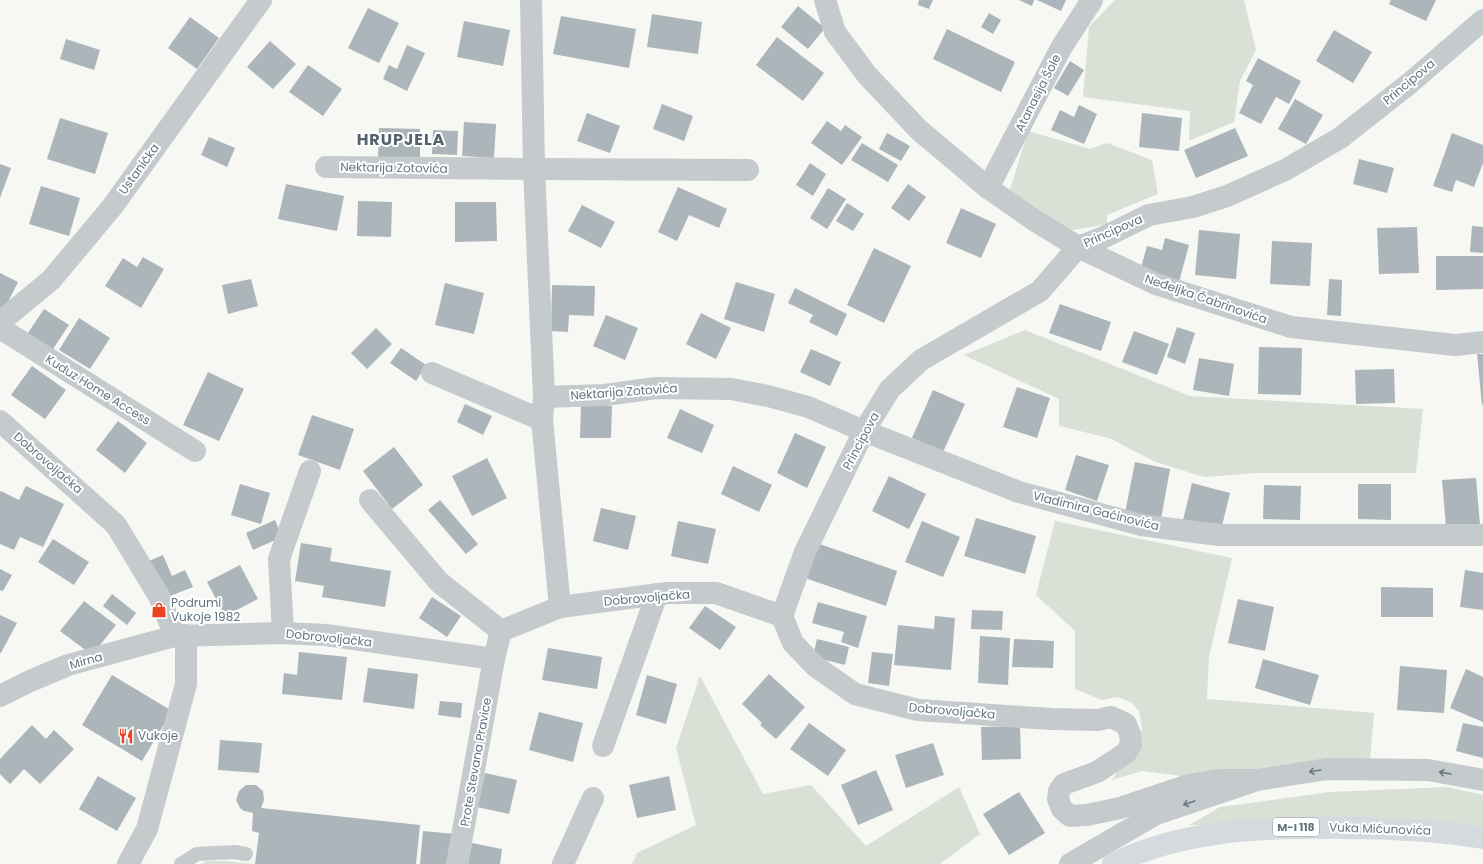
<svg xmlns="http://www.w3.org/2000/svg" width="1483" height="864" font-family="Poppins,sans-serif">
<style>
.green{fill:#d9e0d5}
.building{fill:#abb5ba}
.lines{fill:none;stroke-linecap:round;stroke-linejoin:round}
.lane{stroke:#c5cacc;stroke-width:14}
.street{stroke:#c5cacc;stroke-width:22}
.primary{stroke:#d5dade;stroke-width:22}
.oneway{stroke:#667985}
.labels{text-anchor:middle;stroke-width:4;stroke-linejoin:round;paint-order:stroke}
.shield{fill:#fff;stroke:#909ea7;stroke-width:1}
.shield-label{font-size:11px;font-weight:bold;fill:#617581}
.street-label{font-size:12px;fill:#617581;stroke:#fff}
.poi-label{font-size:12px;fill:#617581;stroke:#fff;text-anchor:start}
.district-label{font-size:16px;font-weight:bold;letter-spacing:1px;fill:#53626b;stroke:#fff}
</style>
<rect width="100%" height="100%" fill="#f7f7f4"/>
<g class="green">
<polygon points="1115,0 1244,0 1256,50 1240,81 1234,122 1189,141 1190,111 1083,97 1089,27"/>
<polygon points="1028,131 1090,149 1107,143 1152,160 1158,194 1107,215 1107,224 1058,233 1006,203"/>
<polygon points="1025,330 1190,396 1423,409 1416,473 1257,473 1204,477 1156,462 1109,438 1059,426 1059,399 964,355"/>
<polygon points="1055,521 1232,558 1209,657 1207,699 1374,713 1370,760 1286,764 1205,779 1142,771 1112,780 1138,740 1142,729 1139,711 1132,703 1118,697 1102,700 1075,689 1075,631 1036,595"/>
<polygon points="700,676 763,794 811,785 866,846 959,787 980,834 940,864 632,864 637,853 696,825 676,748"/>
<polygon points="1447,787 1483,795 1483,830 1223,826 1189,825 1220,807 1330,792"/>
<polygon points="207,861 224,861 255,864 201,864"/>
</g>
<g class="building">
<polygon points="919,0 933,0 929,9 918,5"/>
<polygon points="1019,0 1034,0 1032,6"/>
<polygon points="1037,0 1066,0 1061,11"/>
<polygon points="1391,0 1436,0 1426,21 1389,4"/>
<polygon points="798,6 825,28 808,49 781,27"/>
<polygon points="368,8 399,23 379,63 348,48"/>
<polygon points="989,13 1001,20 993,34 981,27"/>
<polygon points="652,14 702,22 698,54 647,47"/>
<polygon points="561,16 636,29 629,68 553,54"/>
<polygon points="190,17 219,38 197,69 168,48"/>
<polygon points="464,21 510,30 503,66 457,57"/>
<polygon points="947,29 1015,62 1001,92 933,59"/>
<polygon points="1334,30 1372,52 1353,83 1316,61"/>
<polygon points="777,37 824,73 803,101 756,65"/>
<polygon points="66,39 100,50 94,70 60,59"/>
<polygon points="270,41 296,64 273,89 247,67"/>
<polygon points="407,45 425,53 407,91 383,79 389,65 397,69"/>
<polygon points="1258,58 1301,81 1289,104 1276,97 1261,124 1239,113 1253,85 1246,81"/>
<polygon points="1070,61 1084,70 1068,96 1054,88"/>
<polygon points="308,65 342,89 323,116 289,92"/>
<polygon points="1295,99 1323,115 1306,144 1278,129"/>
<polygon points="662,104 693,116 684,141 653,129"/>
<polygon points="1079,105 1097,114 1084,144 1051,130 1060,110 1074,117"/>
<polygon points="587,113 620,126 610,153 577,141"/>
<polygon points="1142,113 1182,118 1179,151 1139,147"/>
<polygon points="60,118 108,133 95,174 47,159"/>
<polygon points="827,121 841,131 845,125 862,137 842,165 811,143"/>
<polygon points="464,122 496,124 494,158 462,156"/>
<polygon points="379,128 420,129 420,160 378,158"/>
<polygon points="1235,128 1248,156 1196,178 1184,150"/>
<polygon points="433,130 458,131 457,155 432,154"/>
<polygon points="887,133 910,146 901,161 879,149"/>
<polygon points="1452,133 1483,145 1483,163 1474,187 1456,180 1452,192 1433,186"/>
<polygon points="209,137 235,148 227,167 201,155"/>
<polygon points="862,143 898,165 888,182 851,160"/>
<polygon points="1359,159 1394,168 1387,193 1353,184"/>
<polygon points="810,163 826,174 813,196 796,185"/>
<polygon points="0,164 11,168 0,198"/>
<polygon points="286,184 344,196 337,231 278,219"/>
<polygon points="908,184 926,197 909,221 891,208"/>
<polygon points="41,186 80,198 69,236 29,224"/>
<polygon points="678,187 727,209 719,228 689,215 677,241 658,232"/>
<polygon points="828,188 846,199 827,229 810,218"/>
<polygon points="358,201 392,202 391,237 357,236"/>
<polygon points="455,202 496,202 497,241 455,242"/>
<polygon points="847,203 864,214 853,231 836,221"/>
<polygon points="582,205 615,222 601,248 568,231"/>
<polygon points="961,208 996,224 981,258 946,243"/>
<polygon points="1472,226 1483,227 1483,253 1470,252"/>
<polygon points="1417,227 1419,273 1379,274 1377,228"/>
<polygon points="1199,230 1240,234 1236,279 1195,275"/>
<polygon points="1165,238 1189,245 1179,282 1140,271 1147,246 1162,250"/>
<polygon points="1272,241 1312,243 1310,286 1270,284"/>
<polygon points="874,248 911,266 884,323 847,305"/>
<polygon points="1436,256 1483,256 1483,289 1436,290"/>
<polygon points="143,257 164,269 141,308 105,286 123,258 137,267"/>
<polygon points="0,273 18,282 1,316 0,316"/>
<polygon points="251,279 258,306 228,314 222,285"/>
<polygon points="1329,279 1342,280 1341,316 1327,315"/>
<polygon points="736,282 775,294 764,332 724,319"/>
<polygon points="445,283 484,293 474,334 435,325"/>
<polygon points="552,285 595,286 594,316 569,315 568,332 551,331"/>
<polygon points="795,288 847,314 837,336 809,322 813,315 788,303"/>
<polygon points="1060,304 1111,322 1101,351 1049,333"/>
<polygon points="44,309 69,325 51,352 26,336"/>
<polygon points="701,313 731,328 716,359 686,344"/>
<polygon points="606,315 638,328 625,360 593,346"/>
<polygon points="79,318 110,338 90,369 59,350"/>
<polygon points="1177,327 1195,333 1185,364 1167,357"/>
<polygon points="376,328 392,344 367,369 351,353"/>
<polygon points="1134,331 1169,344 1157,375 1122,362"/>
<polygon points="1259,347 1302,348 1301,395 1258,394"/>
<polygon points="401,348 426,365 416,381 390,363"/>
<polygon points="811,349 841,362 830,386 800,372"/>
<polygon points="1477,354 1483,354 1483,405 1482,405"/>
<polygon points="1199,358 1234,364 1229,396 1193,390"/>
<polygon points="32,366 66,390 45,419 11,395"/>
<polygon points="1394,369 1395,403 1356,404 1355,370"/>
<polygon points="208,372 244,389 219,441 183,425"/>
<polygon points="1017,387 1050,398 1037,438 1003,427"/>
<polygon points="933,390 965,404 943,452 912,438"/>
<polygon points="465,404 492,416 483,435 457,422"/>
<polygon points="581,405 612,406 611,438 580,438"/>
<polygon points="680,409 714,425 702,453 667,438"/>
<polygon points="312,415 354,429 340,470 298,455"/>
<polygon points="118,421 147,443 125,473 96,450"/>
<polygon points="795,433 826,447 807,488 777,473"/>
<polygon points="394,447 423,485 392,509 363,471"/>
<polygon points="1076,455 1109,465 1097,501 1065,490"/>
<polygon points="487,458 507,498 472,516 452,476"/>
<polygon points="1135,462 1170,469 1161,519 1125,513"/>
<polygon points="733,466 772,485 759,512 721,494"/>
<polygon points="889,476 926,494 909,529 872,511"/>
<polygon points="1476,478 1480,524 1446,527 1442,480"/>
<polygon points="1192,483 1230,493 1221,530 1183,520"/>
<polygon points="240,484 270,493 261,524 231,515"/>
<polygon points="1358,484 1391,484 1391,520 1358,519"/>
<polygon points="1264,485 1301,486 1300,520 1263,519"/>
<polygon points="26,486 64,504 43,547 20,537 14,550 0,544 0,492 1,491 19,500"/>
<polygon points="440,500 478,544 466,554 428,510"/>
<polygon points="601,508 636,516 628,550 593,541"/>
<polygon points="976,518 1036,536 1025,574 964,556"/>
<polygon points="275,520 282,537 253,550 246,533"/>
<polygon points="678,521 716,529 708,564 671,556"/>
<polygon points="922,521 960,537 943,577 905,562"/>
<polygon points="53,539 89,562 74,585 38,562"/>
<polygon points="301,543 332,548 330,561 391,571 385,607 322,597 324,586 295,581"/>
<polygon points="817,543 897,571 886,606 805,578"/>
<polygon points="163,555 172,576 185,570 193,587 165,598 149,561"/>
<polygon points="240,565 258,599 225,616 207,582"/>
<polygon points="0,569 12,575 3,591 0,590"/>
<polygon points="1465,570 1483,573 1483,610 1460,607"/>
<polygon points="1381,587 1433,588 1433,617 1381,617"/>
<polygon points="112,594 136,613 127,625 103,606"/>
<polygon points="432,597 461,616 447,637 419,618"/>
<polygon points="1238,599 1274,607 1265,651 1228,643"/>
<polygon points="84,601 116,625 92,655 60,631"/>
<polygon points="818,602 867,616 858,648 841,642 844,632 812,623"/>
<polygon points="705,606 736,627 720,650 689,628"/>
<polygon points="972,610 1003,611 1002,630 971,629"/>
<polygon points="0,615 17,623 1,653 0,653"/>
<polygon points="935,616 955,618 951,670 894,665 898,625 934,629"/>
<polygon points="980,636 1010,638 1008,685 978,683"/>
<polygon points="817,639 849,647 845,665 813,657"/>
<polygon points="1014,639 1054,641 1053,668 1012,667"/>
<polygon points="548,648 602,657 597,689 542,680"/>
<polygon points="299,652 347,657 342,700 282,694 284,673 297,675"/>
<polygon points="872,652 893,654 889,686 868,683"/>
<polygon points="1263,659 1319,675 1310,705 1255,688"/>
<polygon points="1400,666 1447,670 1444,713 1397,710"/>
<polygon points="368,668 418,674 414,709 363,702"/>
<polygon points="1466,669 1483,677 1483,722 1450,708"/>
<polygon points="769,674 805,707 776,739 760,725 762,723 742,704"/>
<polygon points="112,675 172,711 142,761 82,725"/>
<polygon points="647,675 677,684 666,724 636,715"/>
<polygon points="440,701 462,703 461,718 438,715"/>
<polygon points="539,712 583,723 573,762 529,750"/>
<polygon points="809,723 846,750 828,776 790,749"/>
<polygon points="1463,723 1483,727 1483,758 1456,751"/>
<polygon points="32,725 46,739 54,730 74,749 40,784 24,769 10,784 0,774 0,759"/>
<polygon points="1020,726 1021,759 982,760 981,727"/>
<polygon points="220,740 262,743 259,773 218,770"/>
<polygon points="933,743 944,775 906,788 895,755"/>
<polygon points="876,770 893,810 858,825 841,785"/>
<polygon points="485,773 517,780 509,814 477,807"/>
<polygon points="98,776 136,798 117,831 79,809"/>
<polygon points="669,776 676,810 637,818 629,785"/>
<polygon points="246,785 256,785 263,791 264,800 261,808 420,825 416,864 255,864 259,833 252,831 253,813 244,811 240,808 236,800 239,791"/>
<polygon points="1019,792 1045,833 1009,855 983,814"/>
<polygon points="423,831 455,834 451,864 420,864"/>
<polygon points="472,843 502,849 500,864 468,864"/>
</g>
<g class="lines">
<polyline class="lane" points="181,864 197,854 235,852 246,854"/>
<g class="street">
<polyline points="531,0 534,169 544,397 542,420 560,607"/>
<polyline points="825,0 835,32 867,75 919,130 988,188 1034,220 1078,247 1156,284 1291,327 1455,345 1483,342"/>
<polyline points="326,167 534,169 748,170"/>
<polyline points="988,188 1061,48 1092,0"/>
<polyline points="0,322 51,280 112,207 261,0"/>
<polyline points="0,328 195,451"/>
<polyline points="432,373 542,420"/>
<polyline points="544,397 605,395 656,388 731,389 768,396 808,407 864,431 1019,492 1141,525 1219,535 1483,535"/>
<polyline points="0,421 116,525 159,596 175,636 283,633 326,635 494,659 501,631 560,607 667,593 716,593 782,616 793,643 815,666 855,694 918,710 1051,719 1098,720 1111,717 1126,724 1130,734 1131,744 1126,753 1097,772 1064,784 1059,791 1058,799 1062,809 1070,816 1087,815 1120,808 1189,785 1219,780 1257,780"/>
<polyline points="370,500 439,582 501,631"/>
<polyline points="782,616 805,552 864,431 890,389 921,360 1040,291 1078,247 1104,237 1149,215 1193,207 1227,196 1285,170 1340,138 1410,83 1483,20"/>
<polyline points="283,633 279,559 310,471"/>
<polyline points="0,696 30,681 68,665 175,636"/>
<polyline points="603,746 657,594"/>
<polyline points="128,864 147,829 186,684 186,635"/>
<polyline points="457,864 494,659"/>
<polyline points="563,864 593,798"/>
<polyline points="1070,864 1156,814 1257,780 1327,769 1428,770 1483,780"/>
</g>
<path class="primary" d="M 1113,864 C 1184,829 1264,827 1341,828 C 1389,828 1436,830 1483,838"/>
</g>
<defs><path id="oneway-shaft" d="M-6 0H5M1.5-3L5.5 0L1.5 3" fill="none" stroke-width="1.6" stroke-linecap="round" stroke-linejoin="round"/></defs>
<g class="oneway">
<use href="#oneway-shaft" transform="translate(1315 771) rotate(171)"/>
<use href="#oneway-shaft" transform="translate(1445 773) rotate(-170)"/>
<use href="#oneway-shaft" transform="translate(1189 803) rotate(161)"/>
</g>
<defs>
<symbol id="shop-bare" viewBox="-9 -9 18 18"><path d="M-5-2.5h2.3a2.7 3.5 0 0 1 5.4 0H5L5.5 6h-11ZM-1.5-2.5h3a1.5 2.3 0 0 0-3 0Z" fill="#ec4220" stroke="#fff" stroke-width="2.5" paint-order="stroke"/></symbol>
<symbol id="restaurant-bare" viewBox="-9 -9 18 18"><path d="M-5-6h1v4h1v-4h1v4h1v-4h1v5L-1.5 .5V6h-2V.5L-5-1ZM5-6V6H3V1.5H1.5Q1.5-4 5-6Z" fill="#ec4220" stroke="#fff" stroke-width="2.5" paint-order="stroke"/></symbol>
</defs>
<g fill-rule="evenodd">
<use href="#shop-bare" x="148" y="599" width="22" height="22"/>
<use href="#restaurant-bare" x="115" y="725" width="22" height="22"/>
</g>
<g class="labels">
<rect class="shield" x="1273" y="818" width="46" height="18" rx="3"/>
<g class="shield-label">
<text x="1296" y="831">M-I 118</text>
</g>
<g class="street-label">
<text transform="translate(1409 82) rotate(-40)" y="4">Principova</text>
<text transform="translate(1038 93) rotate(-63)" y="4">Atanasija Šole</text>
<text transform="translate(394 168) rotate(1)" y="4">Nektarija Zotovića</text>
<text transform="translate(139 169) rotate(-54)" y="4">Ustanička</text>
<text transform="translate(1113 231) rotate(-24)" y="4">Principova</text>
<text transform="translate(1206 299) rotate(19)" y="4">Neđeljka Čabrinovića</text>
<text transform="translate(98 390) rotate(32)" y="4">Kuduz Home Access</text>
<text transform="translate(624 392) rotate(-4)" y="4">Nektarija Zotovića</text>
<text transform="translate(861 441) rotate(-62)" y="4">Principova</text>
<text transform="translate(48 463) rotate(41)" y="4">Dobrovoljačka</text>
<text transform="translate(1096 511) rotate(14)" y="4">Vladimira Gaćinovića</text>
<text transform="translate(647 598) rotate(-5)" y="4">Dobrovoljačka</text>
<text transform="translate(329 638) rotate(6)" y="4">Dobrovoljačka</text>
<text transform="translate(86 661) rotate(-16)" y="4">Mirna</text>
<text transform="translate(952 711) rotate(5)" y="4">Dobrovoljačka</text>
<text transform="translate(476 762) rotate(-80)" y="4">Prote Stevana Pravice</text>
<text transform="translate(1380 829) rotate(2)" y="4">Vuka Mićunovića</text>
</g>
<g class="poi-label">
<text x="171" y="607">Podrumi<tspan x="171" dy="14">Vukoje 1982</tspan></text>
<text x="138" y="740">Vukoje</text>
</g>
<g class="district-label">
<text x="401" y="145">HRUPJELA</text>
</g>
</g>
</svg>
